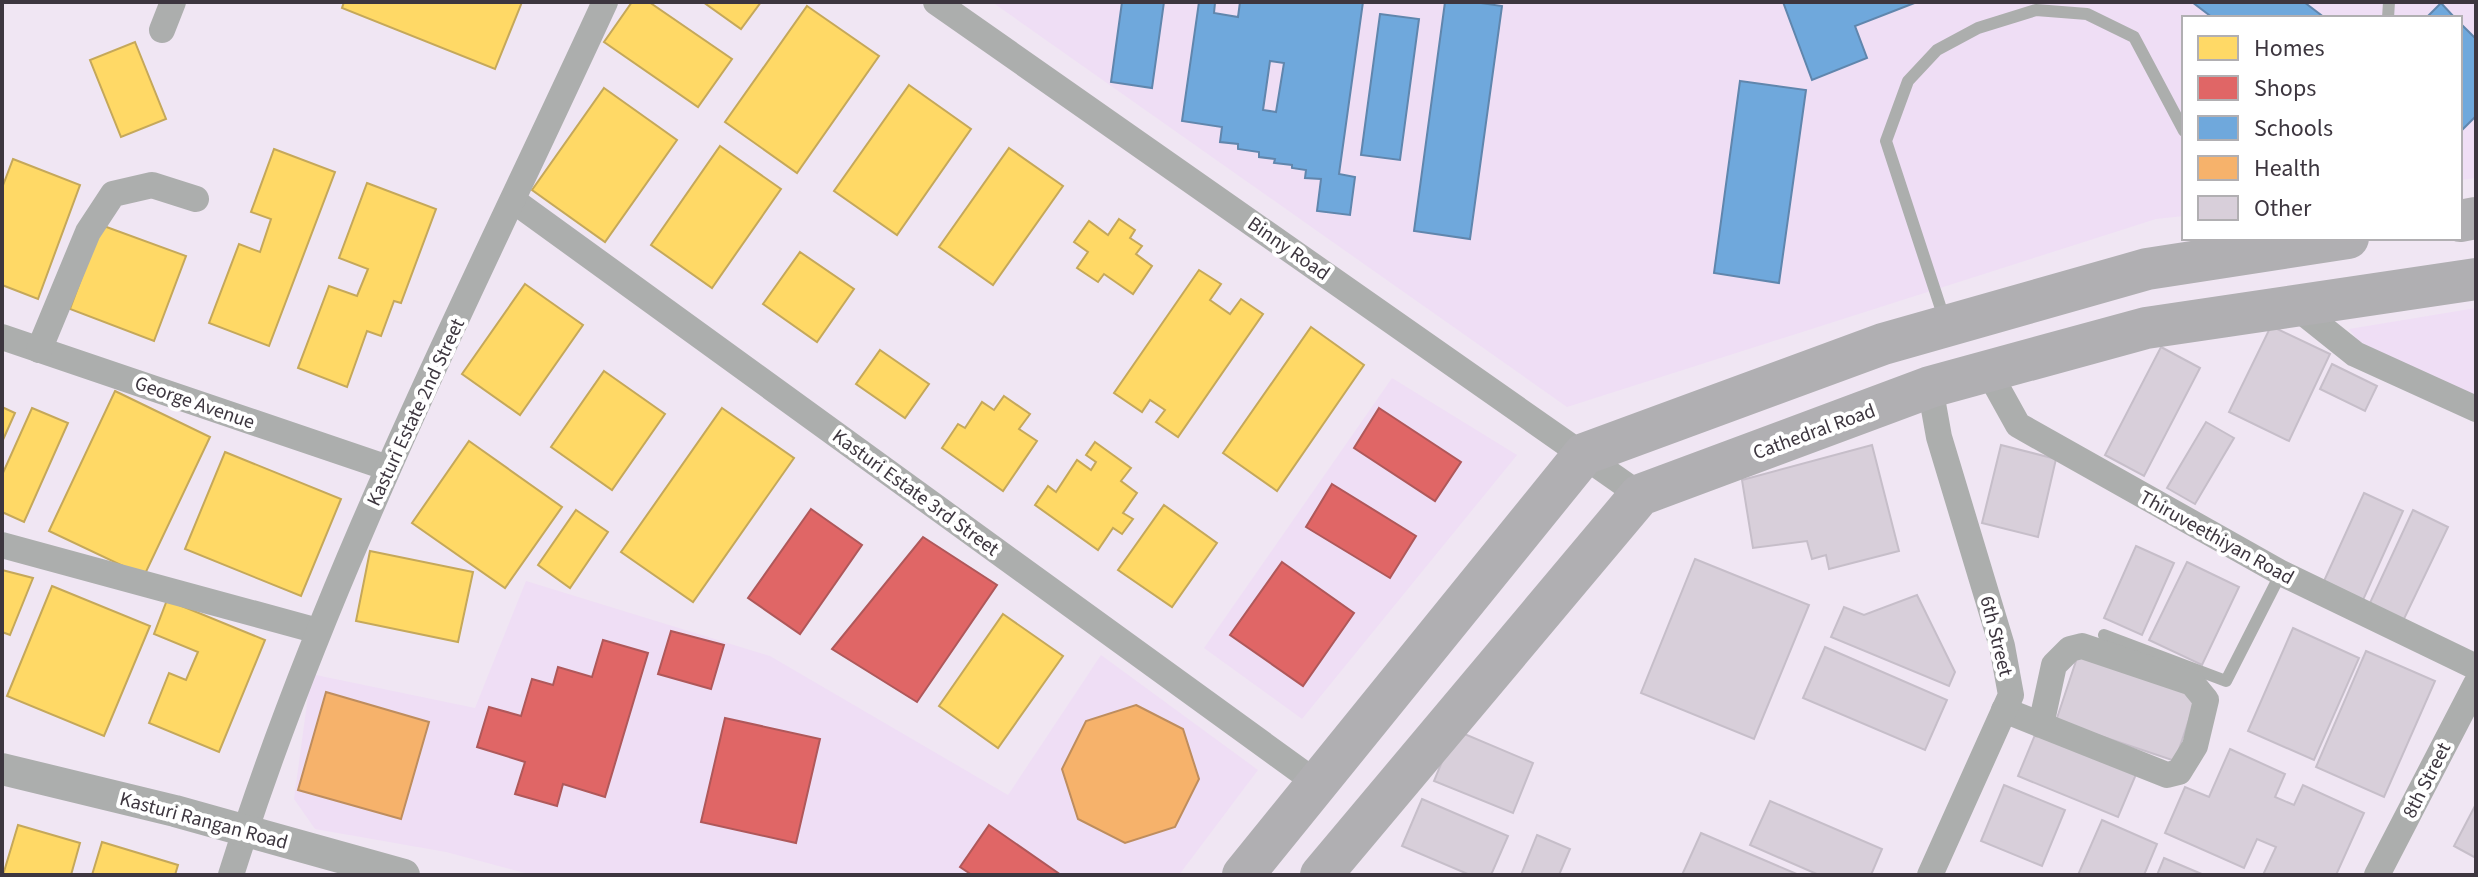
<svg xmlns="http://www.w3.org/2000/svg" width="2478" height="877" font-family="'Source Sans 3',sans-serif">
<style>
.built{fill:#efdef5}
.homes{fill:#ffd966;stroke:#c5a85a;stroke-width:2}
.shops{fill:#e06666;stroke:#af585a;stroke-width:2}
.schools{fill:#6fa8dc;stroke:#6086ad;stroke-width:2;fill-rule:evenodd}
.health{fill:#f6b26b;stroke:#be8d5e;stroke-width:2}
.building{fill:#d8cfda;stroke:#c6bec9;stroke-width:2}
.lines{fill:none;stroke-linecap:round;stroke-linejoin:round}
.service{stroke:#acaead;stroke-width:12}
.minor{stroke:#acaead;stroke-width:26}
.tertiary{stroke:#acaead;stroke-width:32}
.primary{stroke:#b0afb2;stroke-width:42}
.labels{text-anchor:middle;stroke-width:8;stroke-linejoin:round;paint-order:stroke}
.street-label{font-size:20px;fill:#3d363f;stroke:#fff}
</style>
<rect width="100%" height="100%" fill="#f0e6f3"/>
<g class="built">
<polygon points="992,2 2476,2 2476,178 2460,180 2460,18 2184,18 2184,216 2156,219 1567,407"/>
<polygon points="2476,308 2476,401 2370,356 2349,329"/>
<polygon points="1392,378 1517,455 1302,719 1204,648"/>
<polygon points="526,581 770,656 1008,795 1101,655 1258,770 1179,875 533,875 446,852 315,829 294,799 311,674 475,708"/>
</g>
<g class="homes">
<polygon points="344,2 522,2 495,69 342,8"/>
<polygon points="632,2 649,2 732,59 698,107 604,42"/>
<polygon points="703,2 761,2 741,29"/>
<polygon points="807,6 879,56 797,173 725,122"/>
<polygon points="135,42 166,119 121,137 90,60"/>
<polygon points="909,85 971,129 897,235 834,191"/>
<polygon points="604,88 677,140 605,242 532,190"/>
<polygon points="720,146 781,189 712,288 651,245"/>
<polygon points="1009,148 1063,186 993,285 939,247"/>
<polygon points="274,149 335,172 269,346 209,323 239,244 260,252 271,219 251,212"/>
<polygon points="13,159 80,185 38,299 2,285 2,188"/>
<polygon points="367,183 436,209 401,303 394,301 381,336 367,331 347,387 298,368 329,286 357,296 368,269 339,258"/>
<polygon points="1119,219 1135,230 1130,238 1142,246 1136,254 1152,266 1133,294 1104,274 1098,282 1077,268 1088,252 1074,242 1089,221 1108,235"/>
<polygon points="101,225 186,256 154,341 70,309"/>
<polygon points="800,252 854,289 817,342 763,304"/>
<polygon points="1199,270 1221,284 1210,300 1230,314 1241,299 1263,314 1178,437 1156,422 1165,410 1150,400 1142,412 1114,393"/>
<polygon points="525,284 583,325 520,415 462,374"/>
<polygon points="1311,327 1364,365 1277,491 1223,453"/>
<polygon points="880,350 929,384 905,418 856,384"/>
<polygon points="604,371 665,414 612,490 551,447"/>
<polygon points="115,391 210,437 144,576 49,531"/>
<polygon points="1004,396 1030,414 1019,429 1037,441 1003,491 942,448 958,424 965,428 982,402 994,410"/>
<polygon points="2,407 15,413 2,442"/>
<polygon points="32,408 68,423 24,522 2,512 2,475"/>
<polygon points="722,408 794,458 693,602 621,552"/>
<polygon points="469,441 562,507 505,588 412,523"/>
<polygon points="1095,442 1131,468 1121,481 1137,493 1123,513 1133,519 1122,534 1113,528 1098,550 1035,505 1048,486 1056,492 1077,460 1091,470 1096,462 1086,455"/>
<polygon points="225,452 341,499 301,596 185,549"/>
<polygon points="1164,505 1217,543 1172,607 1118,570"/>
<polygon points="576,510 608,532 570,588 538,565"/>
<polygon points="370,551 473,572 458,642 356,621"/>
<polygon points="2,570 33,578 10,635 2,632"/>
<polygon points="52,586 150,626 104,736 7,696"/>
<polygon points="167,600 265,640 219,752 149,723 169,673 186,680 198,652 154,634"/>
<polygon points="1003,614 1063,656 998,748 939,706"/>
<polygon points="18,825 80,843 71,875 3,875"/>
<polygon points="102,842 178,865 175,875 92,875"/>
</g>
<g class="shops">
<polygon points="1379,408 1461,462 1435,501 1354,448"/>
<polygon points="1332,484 1416,536 1390,578 1306,527"/>
<polygon points="811,509 862,545 800,634 748,598"/>
<polygon points="923,537 997,585 917,702 832,649"/>
<polygon points="1282,562 1354,613 1303,686 1230,635"/>
<polygon points="671,631 724,645 711,689 658,674"/>
<polygon points="603,640 648,653 605,797 563,784 557,806 515,794 525,762 477,747 489,707 521,716 532,679 553,685 558,667 592,677"/>
<polygon points="725,718 820,739 796,843 701,822"/>
<polygon points="989,825 1061,875 972,875 960,867"/>
</g>
<g class="schools">
<polygon points="1122,2 1164,2 1152,88 1111,82"/>
<path d="M 1199,2 L 1215,3 L 1214,13 L 1238,17 L 1240,2 L 1363,2 L 1339,174 L 1355,177 L 1350,215 L 1317,211 L 1321,179 L 1305,178 L 1306,170 L 1292,168 L 1292,165 L 1274,163 L 1275,159 L 1259,157 L 1259,152 L 1238,149 L 1238,144 L 1220,142 L 1222,127 L 1182,121 ZM 1270,61 L 1284,63 L 1276,112 L 1263,110 Z"/>
<polygon points="1445,2 1474,2 1502,6 1470,239 1414,231"/>
<polygon points="1783,2 1917,2 1855,26 1867,58 1812,80"/>
<polygon points="2192,2 2304,2 2325,18 2213,18"/>
<polygon points="2441,3 2455,18 2426,18"/>
<polygon points="1380,14 1419,19 1400,160 1361,155"/>
<polygon points="2460,23 2476,39 2476,116 2460,132"/>
<polygon points="1740,81 1806,90 1779,283 1714,273"/>
</g>
<g class="health">
<polygon points="326,692 429,722 401,819 298,790"/>
<polygon points="1136,705 1183,729 1199,779 1175,827 1125,843 1078,819 1062,769 1086,721"/>
</g>
<g class="building">
<polygon points="2271,326 2330,354 2289,441 2229,412"/>
<polygon points="2161,347 2200,368 2144,476 2105,455"/>
<polygon points="2332,364 2377,386 2365,411 2320,389"/>
<polygon points="2206,422 2234,438 2195,504 2167,488"/>
<polygon points="1872,445 1899,551 1829,569 1826,555 1812,559 1807,541 1753,548 1742,480"/>
<polygon points="2001,445 2056,459 2038,537 1982,523"/>
<polygon points="2364,493 2403,511 2363,600 2324,581"/>
<polygon points="2413,510 2448,527 2403,621 2369,605"/>
<polygon points="2136,546 2174,563 2142,635 2104,618"/>
<polygon points="1695,559 1809,605 1754,739 1641,693"/>
<polygon points="2187,562 2239,587 2202,665 2149,640"/>
<polygon points="1917,595 1955,672 1949,686 1831,637 1844,607 1864,615"/>
<polygon points="2293,628 2359,658 2314,760 2248,731"/>
<polygon points="1825,647 1947,700 1925,750 1803,698"/>
<polygon points="2366,651 2435,681 2384,797 2316,767"/>
<polygon points="2078,655 2197,696 2175,761 2056,721"/>
<polygon points="1455,730 1533,763 1513,813 1434,781"/>
<polygon points="2037,730 2137,772 2118,817 2018,776"/>
<polygon points="2230,749 2285,774 2275,797 2294,805 2303,785 2364,813 2336,875 2263,875 2276,847 2257,839 2244,868 2165,833 2185,787 2209,797"/>
<polygon points="2004,785 2065,810 2042,866 1981,841"/>
<polygon points="1422,799 1508,836 1491,875 1470,875 1402,846"/>
<polygon points="1770,801 1882,849 1871,875 1819,875 1750,845"/>
<polygon points="2476,804 2476,858 2454,846"/>
<polygon points="2102,820 2157,844 2144,875 2078,875"/>
<polygon points="1701,833 1799,875 1682,875"/>
<polygon points="1537,835 1570,849 1559,875 1521,875"/>
<polygon points="2164,858 2204,875 2157,875"/>
</g>
<g class="lines">
<g class="service">
<polyline points="2388,18 2389,2"/>
<polyline points="1945,321 1886,141 1908,81 1937,50 1978,28 2036,10 2087,14 2134,37 2184,131"/>
<polyline points="2104,635 2226,681 2281,573"/>
</g>
<g class="minor">
<polyline points="936,2 1640,495"/>
<polyline points="162,30 173,2"/>
<polyline points="514,201 1318,784"/>
<polyline points="2295,306 2355,354 2476,409"/>
<polyline points="2,337 388,468"/>
<polyline points="39,350 88,232 113,194 152,185 196,199"/>
<polyline points="1988,371 2018,425 2281,573 2476,667"/>
<polyline points="2,545 318,631"/>
<polyline points="2004,710 2167,775 2179,772 2195,746 2206,700 2192,683 2082,646 2070,649 2054,665 2041,725"/>
<path d="M 231,875 C 326,573 473,289 605,2"/>
<polyline points="1930,875 2011,695 2002,646 1939,437 1930,387"/>
<polyline points="2377,875 2476,684"/>
</g>
<polyline class="tertiary" points="2,769 175,811 404,875"/>
<g class="primary">
<polyline points="2460,221 2476,218"/>
<polyline points="1243,875 1584,454 1883,344 2147,269 2348,238"/>
<polyline points="1321,875 1640,495 1930,387 2146,328 2476,279"/>
</g>
</g>
<g class="labels">
<g class="street-label">
<text transform="translate(1289 248) rotate(35)" y="7">Binny Road</text>
<text transform="translate(195 402) rotate(19)" y="7">George Avenue</text>
<text transform="translate(415 412) rotate(-65)" y="7">Kasturi Estate 2nd Street</text>
<text transform="translate(1814 431) rotate(-20)" y="7">Cathedral Road</text>
<text transform="translate(916 492) rotate(36)" y="7">Kasturi Estate 3rd Street</text>
<text transform="translate(2217 537) rotate(29)" y="7">Thiruveethiyan Road</text>
<text transform="translate(1997 636) rotate(76)" y="7">6th Street</text>
<text transform="translate(2426 780) rotate(-63)" y="7">8th Street</text>
<text transform="translate(204 820) rotate(15)" y="7">Kasturi Rangan Road</text>
</g>
</g>
<rect width="2478" height="877" fill="none" stroke="#3d363f" stroke-width="8"/>
<rect x="2182" y="16" width="280" height="224" fill="#ffffff" stroke="#b1afb2" stroke-width="2"/>
<rect x="2198" y="36" width="40" height="24" fill="#ffd966" stroke="#b1afb2" stroke-width="2"/>
<text x="2254" y="56" font-size="24" fill="#3d363f">Homes</text>
<rect x="2198" y="76" width="40" height="24" fill="#e06666" stroke="#b1afb2" stroke-width="2"/>
<text x="2254" y="96" font-size="24" fill="#3d363f">Shops</text>
<rect x="2198" y="116" width="40" height="24" fill="#6fa8dc" stroke="#b1afb2" stroke-width="2"/>
<text x="2254" y="136" font-size="24" fill="#3d363f">Schools</text>
<rect x="2198" y="156" width="40" height="24" fill="#f6b26b" stroke="#b1afb2" stroke-width="2"/>
<text x="2254" y="176" font-size="24" fill="#3d363f">Health</text>
<rect x="2198" y="196" width="40" height="24" fill="#d8cfda" stroke="#b1afb2" stroke-width="2"/>
<text x="2254" y="216" font-size="24" fill="#3d363f">Other</text>
</svg>
